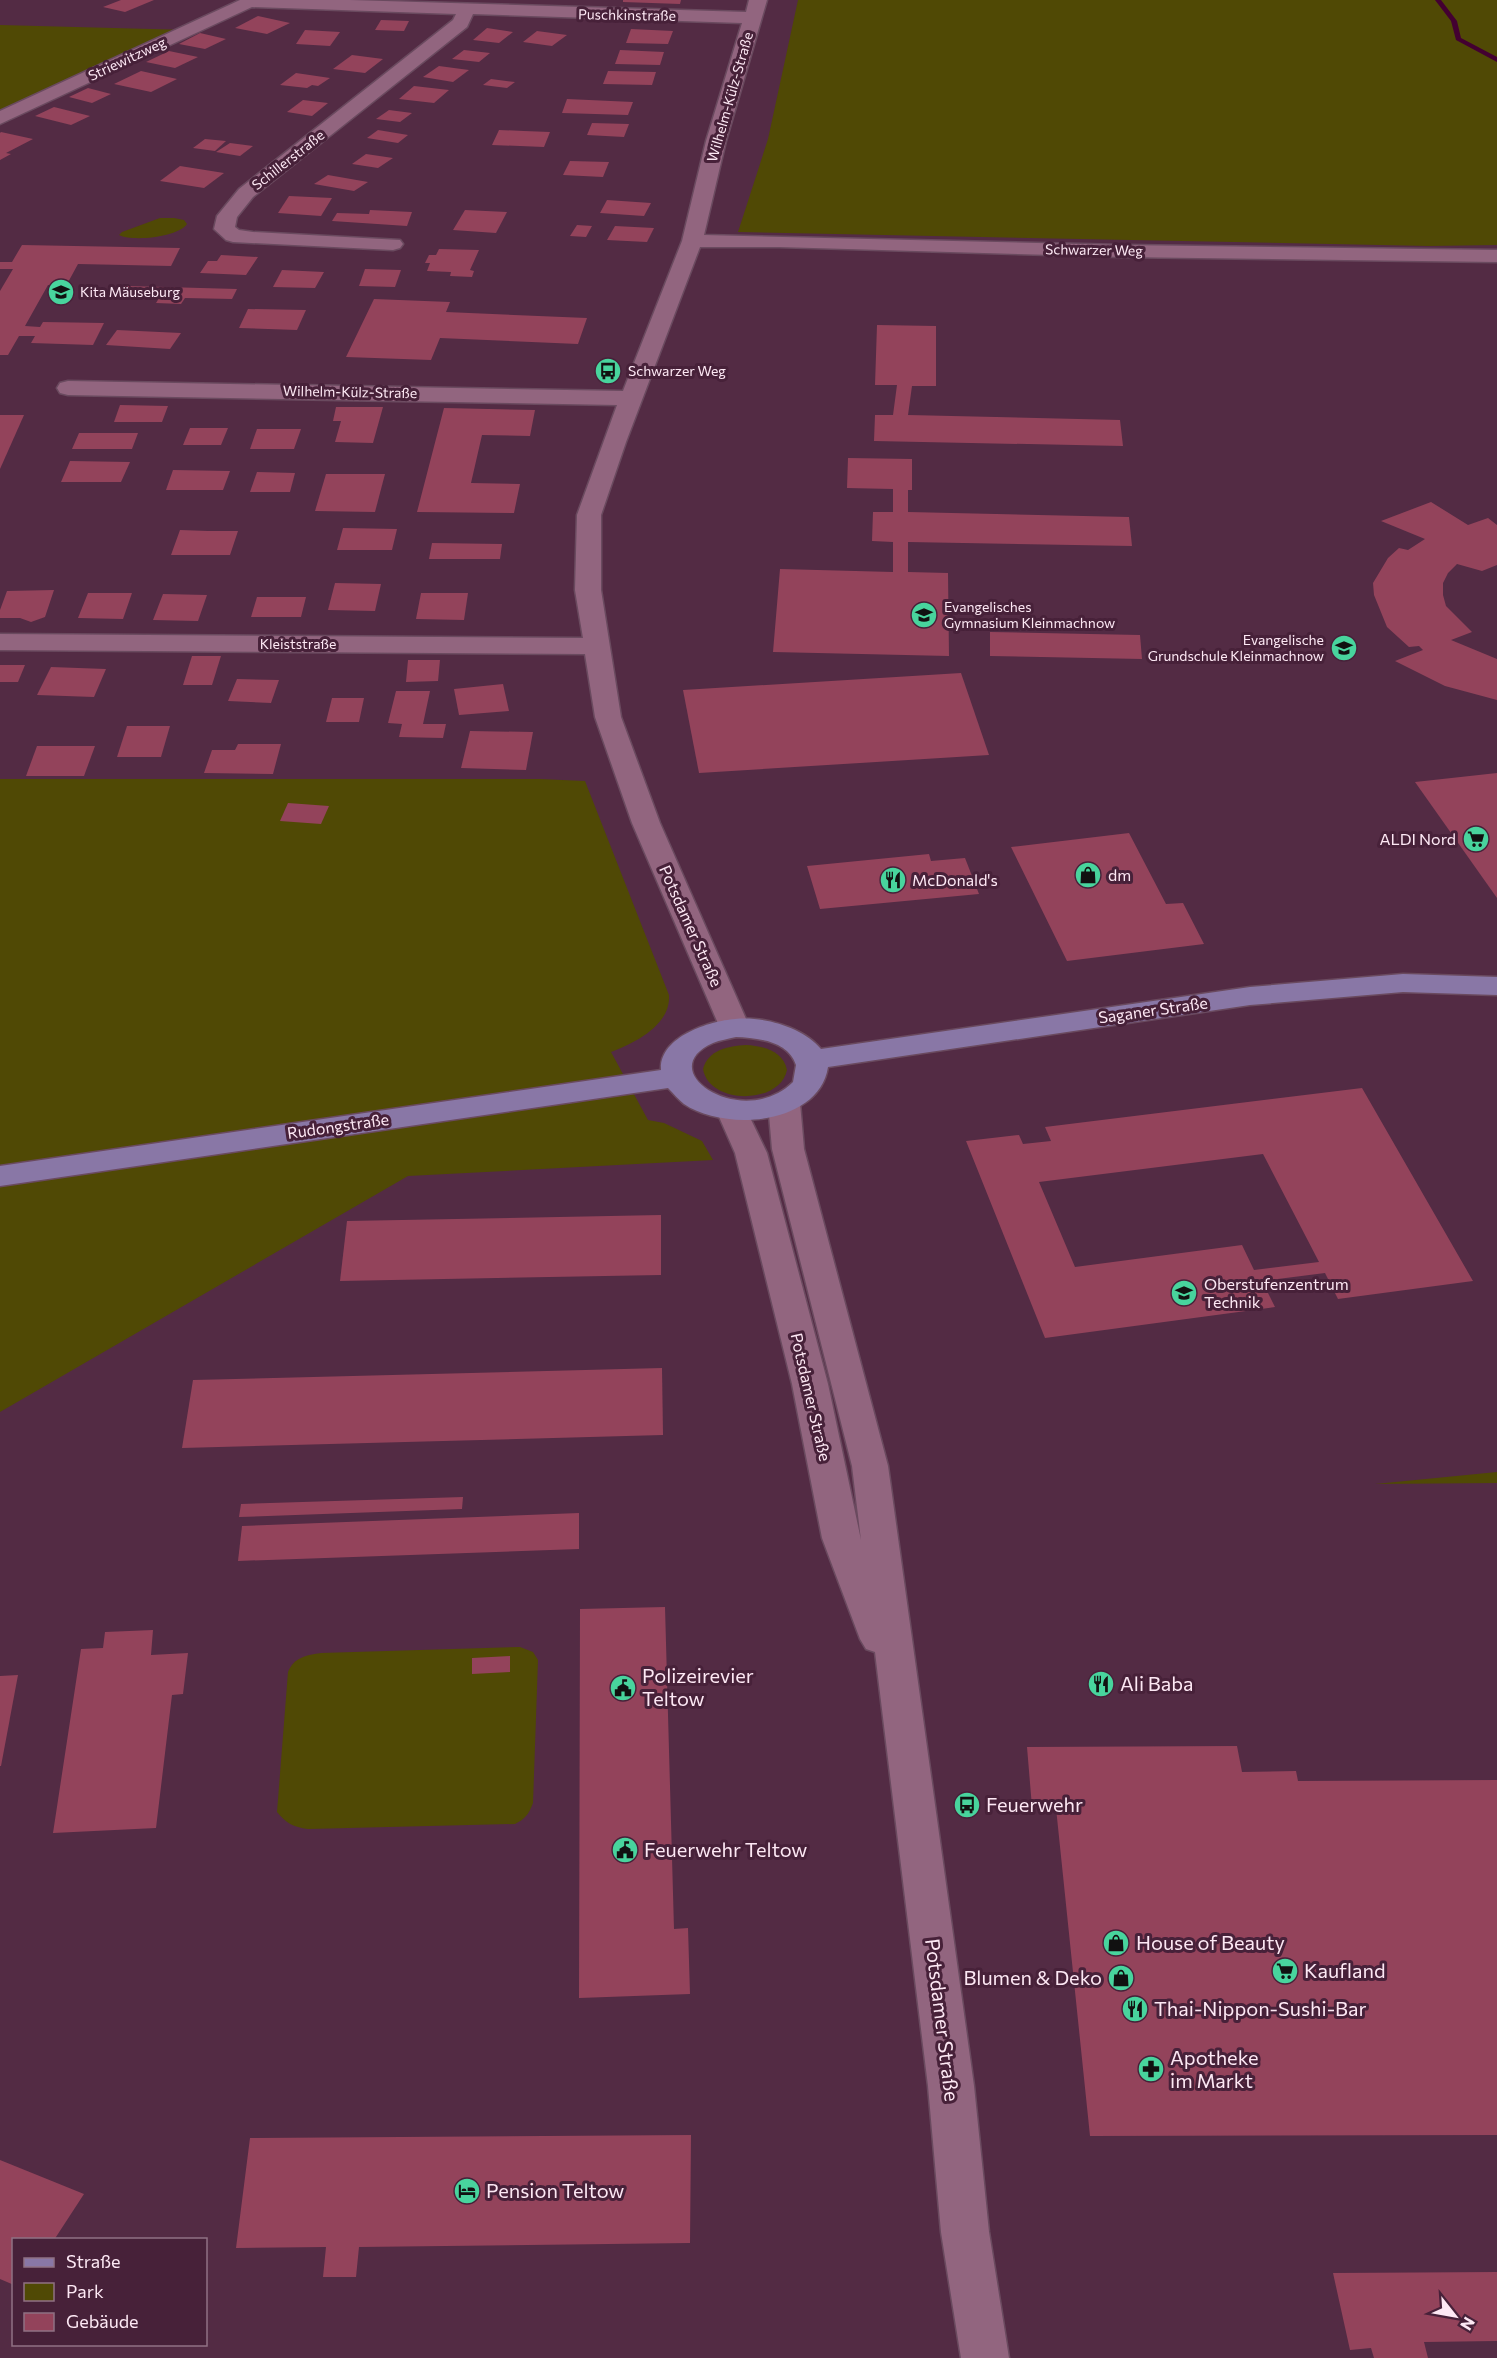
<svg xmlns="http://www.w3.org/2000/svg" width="1497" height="2358" font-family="Commissioner,sans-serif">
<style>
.green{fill:#504905}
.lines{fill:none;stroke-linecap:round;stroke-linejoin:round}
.stream{fill:#430031;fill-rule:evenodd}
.building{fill:#93435b;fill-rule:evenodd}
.minor-casing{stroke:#6a4a5f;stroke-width:3}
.major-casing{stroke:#6a4a5f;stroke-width:3}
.minor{fill:#92657f;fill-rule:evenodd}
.major{fill:#8977a6;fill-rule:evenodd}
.labels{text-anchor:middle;stroke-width:6;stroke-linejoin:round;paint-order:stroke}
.far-street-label{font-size:14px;fill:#fde8f4;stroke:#472139}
.far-poi-label{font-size:14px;fill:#fde8f4;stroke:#472139;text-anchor:start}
.poi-label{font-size:16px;fill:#fde8f4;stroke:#472139;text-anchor:start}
.street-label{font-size:16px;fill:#fde8f4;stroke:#472139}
.near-poi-label{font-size:20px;fill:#fde8f4;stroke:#472139;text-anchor:start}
.near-street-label{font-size:20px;fill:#fde8f4;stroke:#472139}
</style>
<rect width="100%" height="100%" fill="#532b44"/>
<g class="green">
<polygon points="798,0 1497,0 1497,245 1429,246 738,232 768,139"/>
<polygon points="0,25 189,30 0,118"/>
<path d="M 160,218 L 174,218 L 184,220 L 187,224 C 178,237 133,242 119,235 L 122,232 Z"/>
<path d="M 0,779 L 540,779 L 585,781 L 669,995 C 671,1025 635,1043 611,1052 L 648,1120 L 664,1123 L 702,1141 L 713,1160 L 408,1176 L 0,1412 Z"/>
<path d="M 746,1045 C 764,1046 783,1051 787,1070 C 780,1105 709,1105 703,1069 C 708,1050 728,1046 746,1045 Z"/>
<polygon points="1497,1472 1497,1483 1375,1484"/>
<path d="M 520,1647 L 533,1652 L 538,1660 L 533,1803 C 529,1814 525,1819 515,1824 L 308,1829 C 293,1827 286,1823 277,1812 L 288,1672 C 294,1657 307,1655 321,1653 Z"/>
</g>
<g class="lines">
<polygon class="stream" points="1435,0 1441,0 1457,21 1461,38 1497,57 1497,62 1456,40 1451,21"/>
</g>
<g class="building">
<polygon points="121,0 154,0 125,12 103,7"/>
<polygon points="623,0 681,0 680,4 623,2"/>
<polygon points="258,16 290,23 267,34 235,28"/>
<polygon points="381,20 409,21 404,31 375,30"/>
<polygon points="487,28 513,32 499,43 473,40"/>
<polygon points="631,29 673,31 668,44 626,43"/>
<polygon points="305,30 340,32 330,46 296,44"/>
<polygon points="537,31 567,35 552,46 523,42"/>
<polygon points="200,33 226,39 205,49 179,44"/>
<polygon points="464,50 490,53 479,62 452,59"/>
<polygon points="620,50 664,52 660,65 615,64"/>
<polygon points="169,51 198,57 175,68 146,62"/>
<polygon points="352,55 383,59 365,73 333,69"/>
<polygon points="439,66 469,70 453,82 423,77"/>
<polygon points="141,71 177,79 151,92 114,84"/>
<polygon points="608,71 656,72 652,85 603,84"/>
<polygon points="296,73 330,78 318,86 312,85 307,88 280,85"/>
<polygon points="491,79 515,82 507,88 483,85"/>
<polygon points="414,86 449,90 434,103 399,99"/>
<polygon points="88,88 111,94 92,103 69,97"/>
<polygon points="567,99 633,102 628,115 562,113"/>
<polygon points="303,100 328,103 312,116 287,112"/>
<polygon points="54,107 90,116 71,125 35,116"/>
<polygon points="389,110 412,113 400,122 376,119"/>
<polygon points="592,123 629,124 624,137 587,135"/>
<polygon points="378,130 408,135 398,143 367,138"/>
<polygon points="499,130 524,131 550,132 544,147 492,145"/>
<polygon points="0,133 1,132 33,139 6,153 11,154 0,160"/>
<polygon points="205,139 226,141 215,151 193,148"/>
<polygon points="230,143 253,146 240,156 216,152"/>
<polygon points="366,154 393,158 378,168 352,164"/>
<polygon points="570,161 609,162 603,177 563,175"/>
<polygon points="180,166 224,173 204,188 160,181"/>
<polygon points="328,175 368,182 354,191 314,184"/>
<polygon points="289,196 332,198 321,216 278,213"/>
<polygon points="607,200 651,203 644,216 600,213"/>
<polygon points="370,210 412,212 407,226 332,221 337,213 369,214"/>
<polygon points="465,210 507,212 496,233 453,230"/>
<polygon points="577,225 592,226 586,237 570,236"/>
<polygon points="615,226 654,228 647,242 607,240"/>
<polygon points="22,245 180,248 171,266 78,264 66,286 48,285 25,326 40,327 43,322 104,323 93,345 31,343 35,336 19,336 8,355 0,355 0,291 13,269 0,269 0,262 12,262"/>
<polygon points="439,249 479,250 470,270 474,271 472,277 450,276 451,272 427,271 430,263 425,263 429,255 436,255"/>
<polygon points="221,255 258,257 246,275 200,273 208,261 217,261"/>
<polygon points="365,269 401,270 395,287 359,286"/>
<polygon points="282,270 324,272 315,288 273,287"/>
<polygon points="125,286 165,287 237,289 232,299 185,298 181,304 156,303 159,298 119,297"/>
<polygon points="374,299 450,302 446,312 587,318 578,344 440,338 431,360 346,357"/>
<polygon points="248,309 306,310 297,330 239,328"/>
<polygon points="877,325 936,326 936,386 912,386 908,415 1120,420 1123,446 874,441 875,415 893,415 897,385 875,385"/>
<polygon points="117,330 181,333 170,349 106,345"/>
<polygon points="120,405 168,406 162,422 114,422"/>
<polygon points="336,407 383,407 373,443 335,442 341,421 333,421"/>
<polygon points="444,408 535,410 530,436 482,435 471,483 520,484 514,513 417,512"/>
<polygon points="0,415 24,415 0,469"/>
<polygon points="190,428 228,428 221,445 183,445"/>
<polygon points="257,429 301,429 294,449 250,449"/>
<polygon points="79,433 138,433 132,449 72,449"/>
<polygon points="848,458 912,459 912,490 908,490 908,512 1129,517 1132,546 908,542 908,572 948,573 949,656 773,652 780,569 893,572 893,542 872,541 873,512 893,512 893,489 847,488"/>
<polygon points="70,461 130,462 121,482 61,482"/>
<polygon points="173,470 230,471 223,490 166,490"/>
<polygon points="257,472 295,473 290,492 250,492"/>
<polygon points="326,474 385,474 375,512 315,511"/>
<polygon points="1431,502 1468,525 1488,518 1497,525 1497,565 1482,571 1457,564 1448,573 1443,583 1443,595 1446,606 1472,632 1451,640 1497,659 1497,700 1445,686 1395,661 1423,650 1419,646 1409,647 1387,627 1374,595 1373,583 1388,558 1399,548 1408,550 1425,539 1381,521"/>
<polygon points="343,528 397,529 392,550 337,550"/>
<polygon points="180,530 208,531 238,531 230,555 171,555"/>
<polygon points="432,543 502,544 500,559 429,559"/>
<polygon points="335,583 381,584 375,611 328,610"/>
<polygon points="54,590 45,617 31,622 20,618 0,618 0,610 7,591"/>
<polygon points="88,593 132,593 123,619 78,618"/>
<polygon points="421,593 468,593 464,620 416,619"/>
<polygon points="163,594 207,595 198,621 153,620"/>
<polygon points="257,597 306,597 301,617 251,617"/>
<polygon points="990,632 1140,635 1142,659 990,656"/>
<polygon points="192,656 221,656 212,685 183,685"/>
<polygon points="408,660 440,660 438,681 406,682"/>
<polygon points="0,665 25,665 18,682 0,682"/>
<polygon points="51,667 106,669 94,697 37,695"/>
<polygon points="961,673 989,755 699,773 683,690"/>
<polygon points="237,679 279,680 271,703 228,701"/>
<polygon points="503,684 509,711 459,715 454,689"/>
<polygon points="396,691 430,691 423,724 446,724 443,738 399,737 402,724 388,723"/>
<polygon points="332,698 364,698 359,722 326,722"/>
<polygon points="127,726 170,726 161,757 117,757"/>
<polygon points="470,731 533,732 526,770 461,768"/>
<polygon points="238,744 281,744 273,774 204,773 212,750 235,750"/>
<polygon points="37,746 95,746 84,776 26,776"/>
<polygon points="1497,773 1497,898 1415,782"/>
<polygon points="288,803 329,806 321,824 280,821"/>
<polygon points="1129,833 1166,904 1183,903 1204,944 1067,961 1011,847"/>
<polygon points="929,854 931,861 965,858 979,894 820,909 807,866"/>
<path d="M 1362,1088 L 1473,1281 L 1338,1299 L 1325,1273 L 1262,1281 L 1275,1307 L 1045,1338 L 966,1141 L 1019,1135 L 1023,1144 L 1051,1141 L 1045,1127 ZM 1263,1154 L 1319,1262 L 1254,1270 L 1242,1245 L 1075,1267 L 1039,1182 Z"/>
<polygon points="661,1215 661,1275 340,1281 347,1221"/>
<polygon points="662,1368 663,1435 182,1448 193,1380"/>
<polygon points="463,1497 462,1509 239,1517 241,1504"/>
<polygon points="579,1513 579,1549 238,1561 242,1526"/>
<polygon points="665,1607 674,1929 688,1928 690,1994 579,1998 580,1609"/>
<polygon points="153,1630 151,1655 188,1653 183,1694 172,1695 156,1828 53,1833 81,1649 103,1648 105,1632"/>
<polygon points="510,1656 510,1672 472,1674 472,1658"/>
<polygon points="18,1675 1,1766 0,1766 0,1676"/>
<polygon points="1237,1746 1242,1772 1296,1771 1298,1781 1497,1780 1497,2135 1090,2136 1056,1808 1032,1807 1027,1747"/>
<polygon points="691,2135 690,2243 359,2247 356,2277 323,2277 326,2247 236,2248 250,2138"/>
<polygon points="0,2160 84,2194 54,2240 14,2240 14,2285 0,2279"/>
<polygon points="1497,2272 1497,2341 1424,2342 1428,2358 1374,2358 1371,2348 1350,2350 1333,2273"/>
</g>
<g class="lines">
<defs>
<g id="minor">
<polygon points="240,0 350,0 746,12 749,0 767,0 726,141 704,235 1122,245 1497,250 1497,262 1122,257 779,247 700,247 626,442 601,515 601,590 621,717 660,823 750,1028 746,1035 735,1037 724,1035 720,1028 632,823 595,717 585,654 0,650 0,634 583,638 575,590 577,515 617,405 68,395 60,393 57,388 60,383 68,381 623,391 682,241 706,141 742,23 473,14 467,27 253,197 237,217 235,227 239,230 253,232 400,240 403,244 400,248 393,250 233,242 226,240 214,229 217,216 239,189 453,20 456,14 252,7 0,124 0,111"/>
<polygon points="784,1093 795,1096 800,1103 804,1149 888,1466 974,2086 989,2232 1009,2358 961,2358 941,2232 928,2086 875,1652 866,1649 860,1639 822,1538 792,1384 735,1153 716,1110 721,1103 732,1100 743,1103 767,1153 828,1384 861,1540 852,1466 772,1149 768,1103 773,1096"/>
</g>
<path id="major" d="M 1403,974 L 1497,977 L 1497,995 L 1403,992 L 1250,1005 L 828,1067 C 819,1125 725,1132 684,1104 C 679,1100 673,1093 668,1088 L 0,1186 L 0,1166 L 661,1070 C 659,1037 709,1021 735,1019 C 763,1016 803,1027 821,1049 L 1250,987 ZM 736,1037 C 758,1038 788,1041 796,1065 L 793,1082 C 743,1131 650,1071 713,1043 C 720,1040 728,1039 736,1037 Z"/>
</defs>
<use href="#minor" class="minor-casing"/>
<use href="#major" class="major-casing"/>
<use href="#minor" class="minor"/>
<use href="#major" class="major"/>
</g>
<defs>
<symbol id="school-disc" viewBox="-11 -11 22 22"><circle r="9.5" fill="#48d49d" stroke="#472139"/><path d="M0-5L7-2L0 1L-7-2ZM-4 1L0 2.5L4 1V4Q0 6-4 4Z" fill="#111"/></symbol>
<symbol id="bus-disc" viewBox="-11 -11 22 22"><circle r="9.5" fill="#48d49d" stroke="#472139"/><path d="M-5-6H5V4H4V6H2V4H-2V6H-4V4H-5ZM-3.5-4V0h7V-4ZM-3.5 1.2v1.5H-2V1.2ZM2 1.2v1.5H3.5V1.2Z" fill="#111"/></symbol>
<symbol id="supermarket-disc" viewBox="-11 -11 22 22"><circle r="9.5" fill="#48d49d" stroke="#472139"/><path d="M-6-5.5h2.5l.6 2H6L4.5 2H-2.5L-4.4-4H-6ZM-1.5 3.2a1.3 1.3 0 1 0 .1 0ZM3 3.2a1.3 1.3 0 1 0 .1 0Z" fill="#111"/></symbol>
<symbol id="shop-disc" viewBox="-11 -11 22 22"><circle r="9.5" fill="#48d49d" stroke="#472139"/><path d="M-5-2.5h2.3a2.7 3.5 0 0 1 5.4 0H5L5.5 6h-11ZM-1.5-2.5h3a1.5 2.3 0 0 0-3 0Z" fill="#111"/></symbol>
<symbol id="restaurant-disc" viewBox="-11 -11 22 22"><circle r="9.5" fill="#48d49d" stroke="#472139"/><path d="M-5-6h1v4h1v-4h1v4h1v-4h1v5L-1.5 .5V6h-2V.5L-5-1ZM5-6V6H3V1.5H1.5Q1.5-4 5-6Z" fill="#111"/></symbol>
<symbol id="civic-disc" viewBox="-11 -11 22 22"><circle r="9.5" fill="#48d49d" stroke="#472139"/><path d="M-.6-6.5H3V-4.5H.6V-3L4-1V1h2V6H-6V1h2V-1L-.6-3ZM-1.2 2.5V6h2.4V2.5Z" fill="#111"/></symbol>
<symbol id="pharmacy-disc" viewBox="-11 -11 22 22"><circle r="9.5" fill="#48d49d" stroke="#472139"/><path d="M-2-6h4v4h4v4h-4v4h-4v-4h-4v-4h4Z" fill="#111"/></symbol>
<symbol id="hotel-disc" viewBox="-11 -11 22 22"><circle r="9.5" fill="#48d49d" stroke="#472139"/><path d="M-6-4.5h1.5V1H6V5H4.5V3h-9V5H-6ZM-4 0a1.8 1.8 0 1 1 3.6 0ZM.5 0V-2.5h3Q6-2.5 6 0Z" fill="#111"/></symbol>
</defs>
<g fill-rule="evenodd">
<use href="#school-disc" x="46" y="277" width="30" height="30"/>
<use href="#bus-disc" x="593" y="356" width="30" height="30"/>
<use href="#school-disc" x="909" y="600" width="30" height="30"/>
<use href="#school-disc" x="1329" y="633" width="30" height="30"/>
<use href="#supermarket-disc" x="1461" y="824" width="30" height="30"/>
<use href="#shop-disc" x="1073" y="860" width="30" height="30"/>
<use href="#restaurant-disc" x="878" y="865" width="30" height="30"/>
<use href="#school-disc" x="1169" y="1278" width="30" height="30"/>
<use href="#restaurant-disc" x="1086" y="1669" width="30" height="30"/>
<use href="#civic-disc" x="608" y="1673" width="30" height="30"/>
<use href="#bus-disc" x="952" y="1790" width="30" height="30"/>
<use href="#civic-disc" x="610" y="1835" width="30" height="30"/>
<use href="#shop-disc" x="1101" y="1928" width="30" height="30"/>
<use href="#supermarket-disc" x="1270" y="1956" width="30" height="30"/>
<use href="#shop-disc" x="1106" y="1963" width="30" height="30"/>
<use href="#restaurant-disc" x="1120" y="1994" width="30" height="30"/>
<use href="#pharmacy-disc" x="1136" y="2054" width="30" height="30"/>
<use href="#hotel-disc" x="452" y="2176" width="30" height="30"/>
</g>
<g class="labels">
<g class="far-street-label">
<text transform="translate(627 15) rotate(1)" y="5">Puschkinstraße</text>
<text transform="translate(127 59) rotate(-25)" y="5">Striewitzweg</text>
<text transform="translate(730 97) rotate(-74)" y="5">Wilhelm-Külz-Straße</text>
<text transform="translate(288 160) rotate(-38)" y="5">Schillerstraße</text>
<text transform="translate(1094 250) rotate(1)" y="5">Schwarzer Weg</text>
<text transform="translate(350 392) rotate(1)" y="5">Wilhelm-Külz-Straße</text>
<text x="298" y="649">Kleiststraße</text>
</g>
<g class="far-poi-label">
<text x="80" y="297">Kita Mäuseburg</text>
<text x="628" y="376">Schwarzer Weg</text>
<text x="944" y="612">Evangelisches<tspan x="944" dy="16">Gymnasium Kleinmachnow</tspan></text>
<text x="1324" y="645" text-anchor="end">Evangelische<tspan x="1324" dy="16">Grundschule Kleinmachnow</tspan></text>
</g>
<g class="poi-label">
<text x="1456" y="845" text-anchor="end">ALDI Nord</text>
<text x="1108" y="881">dm</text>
<text x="912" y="886">McDonald's</text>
<text x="1204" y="1290">Oberstufenzentrum<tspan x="1204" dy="18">Technik</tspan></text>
</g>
<g class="street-label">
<text transform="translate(691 926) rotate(66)" y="6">Potsdamer Straße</text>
<text transform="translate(1153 1010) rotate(-8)" y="6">Saganer Straße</text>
<text transform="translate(338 1126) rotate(-8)" y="6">Rudongstraße</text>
<text transform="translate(811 1397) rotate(77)" y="6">Potsdamer Straße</text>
</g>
<g class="near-poi-label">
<text x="642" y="1683">Polizeirevier<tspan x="642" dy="23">Teltow</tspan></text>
<text x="1120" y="1691">Ali Baba</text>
<text x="986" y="1812">Feuerwehr</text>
<text x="644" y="1857">Feuerwehr Teltow</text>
<text x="1136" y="1950">House of Beauty</text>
<text x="1304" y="1978">Kaufland</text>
<text x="1102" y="1985" text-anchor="end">Blumen &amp; Deko</text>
<text x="1154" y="2016">Thai-Nippon-Sushi-Bar</text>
<text x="1170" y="2065">Apotheke<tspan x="1170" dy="23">im Markt</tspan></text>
<text x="486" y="2198">Pension Teltow</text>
</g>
<g class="near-street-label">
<text transform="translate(942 2020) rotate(83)" y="7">Potsdamer Straße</text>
</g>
</g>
<rect x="12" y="2238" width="195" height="108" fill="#472139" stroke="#907184" stroke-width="1.5"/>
<rect x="24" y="2258" width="30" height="9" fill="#8977a6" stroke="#907184" stroke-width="1.5"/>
<text x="66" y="2268" font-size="18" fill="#fde8f4">Straße</text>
<rect x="24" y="2283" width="30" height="18" fill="#504905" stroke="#907184" stroke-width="1.5"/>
<text x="66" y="2298" font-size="18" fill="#fde8f4">Park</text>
<rect x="24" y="2313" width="30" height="18" fill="#93435b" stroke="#907184" stroke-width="1.5"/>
<text x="66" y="2328" font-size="18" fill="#fde8f4">Gebäude</text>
<g transform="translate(1455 2316) rotate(121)" stroke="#472139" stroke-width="4.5" paint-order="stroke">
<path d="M0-4.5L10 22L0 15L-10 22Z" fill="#fde8f4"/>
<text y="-9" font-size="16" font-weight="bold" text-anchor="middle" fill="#fde8f4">N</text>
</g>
</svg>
